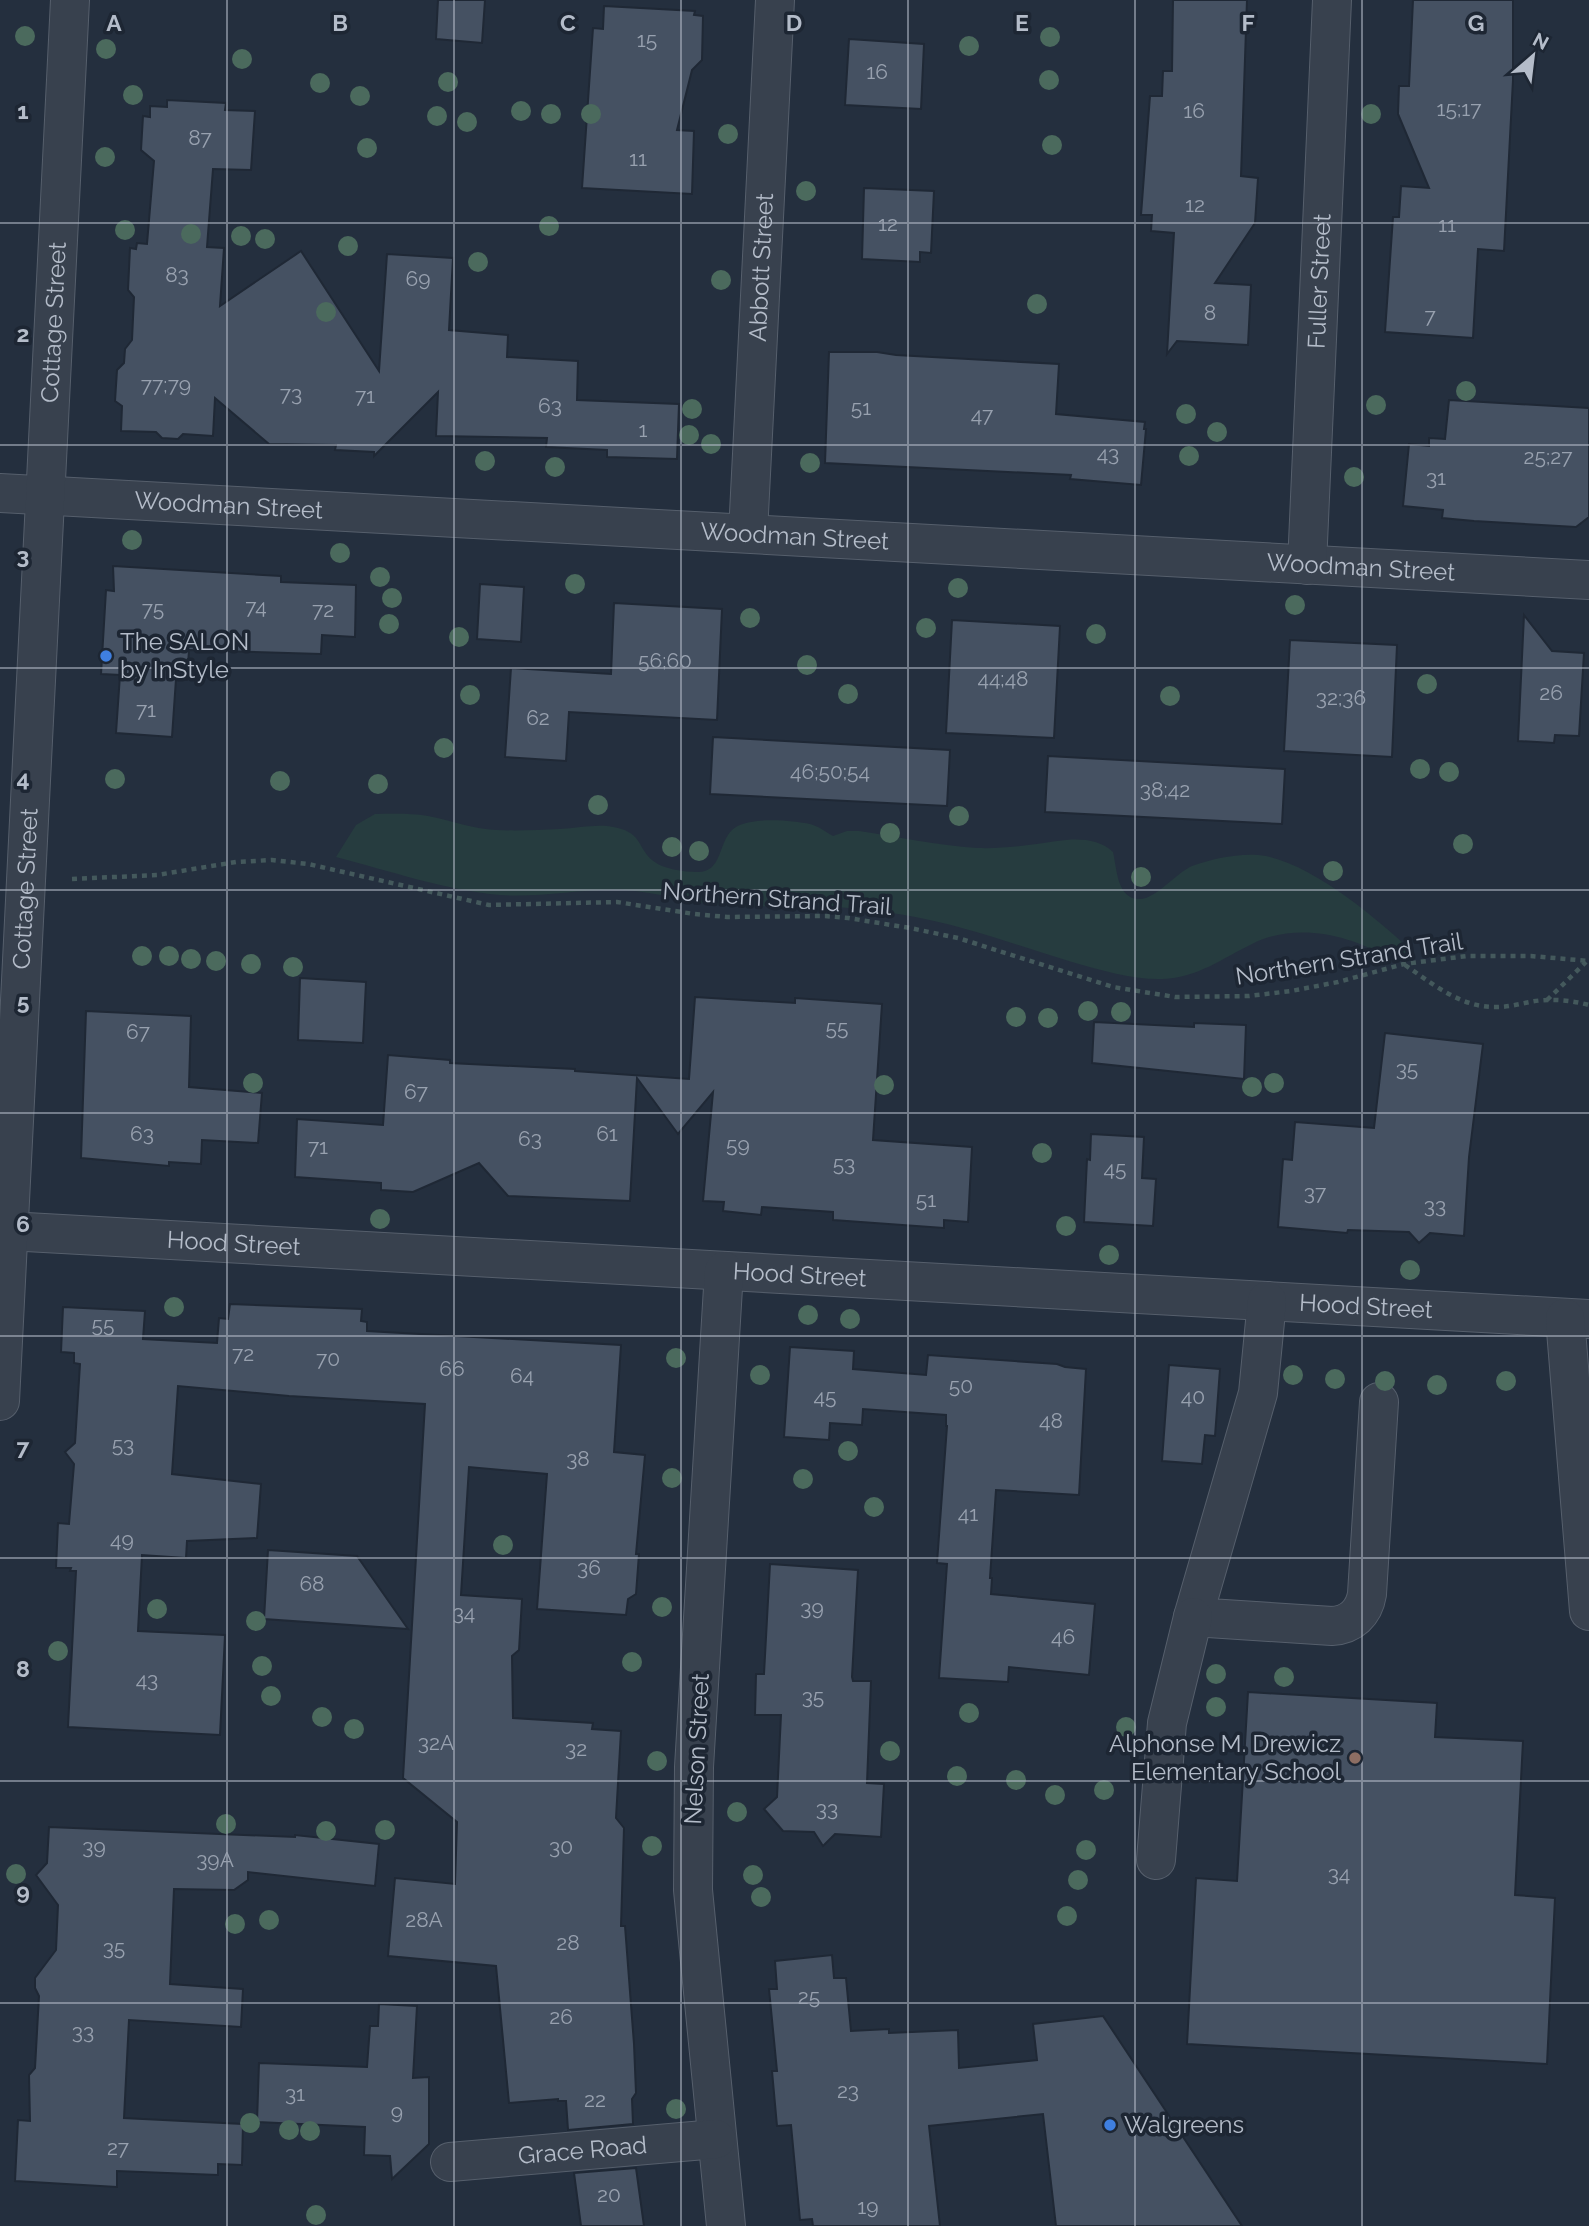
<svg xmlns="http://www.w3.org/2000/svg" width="1589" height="2226" font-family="Raleway,sans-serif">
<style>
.green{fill:#263c3f}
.building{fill:#455162;stroke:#1f2835;stroke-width:2}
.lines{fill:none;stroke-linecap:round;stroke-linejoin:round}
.minor-casing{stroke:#565f6c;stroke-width:40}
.path{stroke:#44595c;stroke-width:4.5;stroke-dasharray:5 5;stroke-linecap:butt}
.minor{stroke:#38414e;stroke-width:38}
.tree{fill:#4b6a5d}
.grid{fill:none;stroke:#b4bcc9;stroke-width:2;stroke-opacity:0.55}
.shop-dot{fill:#3f7fe0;stroke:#1d2633;stroke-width:2.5}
.education-dot{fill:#8d6e63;stroke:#1d2633;stroke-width:2.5}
.labels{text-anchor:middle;stroke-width:7;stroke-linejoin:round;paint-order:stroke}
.number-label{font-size:21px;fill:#98a1af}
.street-label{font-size:24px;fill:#b4bcc9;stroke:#1d2633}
.poi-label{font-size:24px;fill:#b4bcc9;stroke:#1d2633;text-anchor:start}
.grid-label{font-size:23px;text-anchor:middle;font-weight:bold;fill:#b4bcc9;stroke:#1d2633;stroke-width:7;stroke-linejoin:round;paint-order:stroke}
</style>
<rect width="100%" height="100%" fill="#242f3e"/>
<path class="green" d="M 375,814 C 392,814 410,813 428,816 C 450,820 473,829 496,830 C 517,831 539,830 560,829 C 580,828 599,823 618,828 C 642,834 638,848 652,860 C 662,869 684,872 698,872 C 722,872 718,844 732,830 C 746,816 791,820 810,824 C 818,826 826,832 833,836 L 847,831 L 859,831 C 898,837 937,845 977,848 C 1004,849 1031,845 1057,841 C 1076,838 1099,838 1113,852 C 1117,869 1117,899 1139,899 C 1155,900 1176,873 1192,866 C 1214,858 1243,852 1266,856 C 1315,866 1376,918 1412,951 L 1387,957 C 1348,934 1295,922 1252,944 C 1223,958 1197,978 1163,979 C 1133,980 1101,970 1072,962 C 1019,946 966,926 910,916 C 875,910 838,906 803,906 C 775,905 748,908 721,905 C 689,903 657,892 625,890 C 583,888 542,898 500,895 C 445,890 390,871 336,857 L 356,825 Z"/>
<g class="building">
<polygon points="438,0 485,0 482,43 436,39"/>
<polygon points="1173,0 1247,0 1241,176 1258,178 1255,223 1215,283 1251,285 1248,345 1177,341 1167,354 1174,233 1151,231 1152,215 1141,215 1150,96 1162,96 1163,71 1172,71"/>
<polygon points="1413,0 1513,0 1513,80 1504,251 1478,249 1473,338 1385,332 1393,217 1399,217 1401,186 1429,188 1398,114 1399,86 1409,86"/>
<polygon points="604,6 695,11 694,15 703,16 702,60 692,70 677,130 694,131 692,194 582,188 593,28 603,29"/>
<polygon points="849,39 924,44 921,109 845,105"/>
<polygon points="167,100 226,103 225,110 255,111 251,170 213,169 207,247 224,248 220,306 301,251 379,371 387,254 453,258 449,330 508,335 507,357 578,361 577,400 679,404 677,459 607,457 607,450 546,447 547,438 436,436 438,392 374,456 374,452 335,450 336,445 269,444 215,398 213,436 183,434 178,439 162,438 156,432 121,431 122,406 115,401 117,370 124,363 125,349 132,340 134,297 128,290 130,248 136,249 137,243 147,244 154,161 141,150 143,116 150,117 150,106 167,107"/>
<polygon points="864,188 934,191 931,253 920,252 920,262 862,259"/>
<polygon points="829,352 877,352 896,355 1059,364 1056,414 1145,422 1144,429 1146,429 1141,485 1070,479 1071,475 825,463"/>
<polygon points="1449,400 1589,408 1589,517 1576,527 1474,521 1442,518 1443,510 1403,506 1409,444 1429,446 1429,438 1445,439"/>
<polygon points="113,566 281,576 281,582 356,585 355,637 322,635 321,654 189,650 187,680 176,679 172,737 116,733 120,675 101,674 106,590 114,591"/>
<polygon points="480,584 524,587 521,642 477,639"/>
<polygon points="614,603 722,609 717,720 569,712 566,761 505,757 511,668 611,674"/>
<polygon points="1524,615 1552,651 1584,653 1579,736 1555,735 1554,743 1518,741"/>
<polygon points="952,620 1060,626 1054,738 946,733"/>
<polygon points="1290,640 1397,645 1392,757 1284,751"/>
<polygon points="713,737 950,750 947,806 710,794"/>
<polygon points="1048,756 1285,769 1282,824 1045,812"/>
<polygon points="300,978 366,982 363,1043 298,1040"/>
<polygon points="695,997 795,1003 795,998 882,1004 873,1140 972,1147 968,1222 944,1220 944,1228 833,1220 833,1212 762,1207 761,1215 723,1211 724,1202 703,1201 713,1092 678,1134 637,1078 630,1201 508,1196 479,1163 413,1192 381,1190 381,1183 295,1177 297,1119 383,1125 388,1055 450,1060 450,1063 575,1069 575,1071 689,1079"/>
<polygon points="86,1011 191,1016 189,1087 262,1093 258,1143 202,1140 201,1164 169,1162 169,1166 81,1158"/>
<polygon points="1094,1022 1194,1027 1194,1023 1246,1025 1244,1079 1092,1063"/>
<polygon points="1385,1033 1483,1044 1469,1157 1464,1236 1430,1233 1419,1243 1409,1232 1348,1230 1347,1233 1278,1227 1283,1159 1292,1160 1295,1122 1374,1128"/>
<polygon points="1091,1134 1144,1137 1142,1178 1156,1179 1153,1226 1084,1222 1087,1159 1090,1160"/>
<polygon points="230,1304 362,1309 361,1321 367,1322 367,1331 621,1345 614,1452 645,1455 636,1554 639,1554 636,1594 628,1599 626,1615 537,1609 547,1474 469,1467 461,1595 522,1599 519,1650 512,1656 513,1718 593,1723 592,1729 621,1731 616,1818 624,1828 621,1926 625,1926 634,2044 636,2093 632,2099 633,2124 568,2130 566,2101 558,2101 558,2099 509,2103 496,1966 388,1956 395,1878 455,1884 457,1822 403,1778 425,1404 289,1396 178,1386 172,1474 261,1484 257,1538 187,1541 186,1558 142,1555 138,1631 225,1635 220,1735 68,1727 76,1571 70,1571 71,1568 56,1568 58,1523 69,1524 74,1464 65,1452 75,1443 80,1364 74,1363 74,1353 61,1352 63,1307 145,1311 143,1339 217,1343 219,1318 228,1319"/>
<polygon points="790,1347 854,1351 853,1369 926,1375 928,1355 1057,1364 1065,1367 1086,1369 1079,1495 996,1490 990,1578 992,1578 991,1594 1095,1604 1089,1675 1009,1667 1008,1682 939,1678 947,1564 937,1563 947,1426 946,1426 946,1415 863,1409 862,1425 830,1423 829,1440 784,1437"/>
<polygon points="1169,1365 1220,1369 1215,1436 1205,1435 1202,1464 1162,1461"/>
<polygon points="268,1550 357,1556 408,1629 264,1619"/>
<polygon points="770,1564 858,1570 852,1677 853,1681 871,1681 867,1783 884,1784 881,1837 835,1834 823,1846 814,1832 783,1831 764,1809 777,1797 781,1715 755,1715 756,1674 764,1674"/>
<polygon points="1248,1692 1437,1703 1435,1737 1523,1741 1515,1895 1555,1898 1547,2064 1187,2044 1196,1878 1237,1881"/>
<polygon points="49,1827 295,1837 295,1835 379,1844 375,1886 248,1872 248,1880 234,1890 174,1889 170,1984 243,1989 241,2027 129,2020 124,2118 243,2124 242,2165 218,2164 218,2175 117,2171 117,2187 15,2181 18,2120 30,2121 29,2075 35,2068 39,1996 35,1988 35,1978 56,1950 58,1905 36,1875 47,1863"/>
<polygon points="832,1955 834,1978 846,1978 851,2031 889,2029 889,2033 958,2030 959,2068 1037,2060 1033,2024 1103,2016 1242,2226 1056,2226 1043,2114 929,2126 940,2226 813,2226 812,2219 800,2220 791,2125 777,2126 772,2071 777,2071 769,1989 777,1989 775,1961"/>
<polygon points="379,2004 417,2006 413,2078 429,2077 429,2144 392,2179 390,2156 364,2155 365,2127 257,2122 259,2063 367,2067 370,2026 378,2026"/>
<polygon points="636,2168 644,2226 581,2226 574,2173"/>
</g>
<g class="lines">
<defs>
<g id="minor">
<path id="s1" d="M 0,493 L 1589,580"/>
<path id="s2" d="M 748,533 L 775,0"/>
<path id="s3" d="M 1307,565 L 1332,0"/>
<path id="s4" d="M 8,1231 L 1589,1319"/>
<polyline points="724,1271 694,1767 693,1890 726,2226"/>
<path d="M 1267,1301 L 1258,1393 L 1193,1617 L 1332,1626 C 1351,1625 1364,1613 1367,1594 L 1379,1402"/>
<polyline points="1565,1318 1589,1611"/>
<path id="s5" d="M 0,1401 L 70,0"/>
<polyline points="1156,1860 1167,1723 1193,1617"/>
<path id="s6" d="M 450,2162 L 716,2139"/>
</g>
</defs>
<use href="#minor" class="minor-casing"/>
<g class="path">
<polyline points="72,879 157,875 236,862 272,860 308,864 489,905 617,902 694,914 727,917 825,916 848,918 910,928 958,938 1113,987 1175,997 1249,996 1291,991 1338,982 1404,964 1467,956 1531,956 1589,961"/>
<path d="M 1405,965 C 1433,984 1461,1008 1497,1007 C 1508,1007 1519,1004 1530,1002 C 1549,998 1570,1000 1589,1005"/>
<polyline points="1547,1000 1586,962"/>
</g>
<use href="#minor" class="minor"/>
</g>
<g class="tree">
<circle cx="25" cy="36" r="10"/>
<circle cx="1050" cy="37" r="10"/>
<circle cx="969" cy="46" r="10"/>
<circle cx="106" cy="49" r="10"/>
<circle cx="242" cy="59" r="10"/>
<circle cx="1049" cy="80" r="10"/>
<circle cx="448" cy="82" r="10"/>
<circle cx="320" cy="83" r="10"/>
<circle cx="133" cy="95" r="10"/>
<circle cx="360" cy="96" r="10"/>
<circle cx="521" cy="111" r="10"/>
<circle cx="551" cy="114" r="10"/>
<circle cx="591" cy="114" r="10"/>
<circle cx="1371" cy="114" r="10"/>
<circle cx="437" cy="116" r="10"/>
<circle cx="467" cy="122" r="10"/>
<circle cx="728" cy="134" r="10"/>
<circle cx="1052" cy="145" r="10"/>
<circle cx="367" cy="148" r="10"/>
<circle cx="105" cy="157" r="10"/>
<circle cx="806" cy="191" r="10"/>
<circle cx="549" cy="226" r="10"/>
<circle cx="125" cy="230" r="10"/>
<circle cx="191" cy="234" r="10"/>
<circle cx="241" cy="236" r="10"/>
<circle cx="265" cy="239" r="10"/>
<circle cx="348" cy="246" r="10"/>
<circle cx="478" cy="262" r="10"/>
<circle cx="721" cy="280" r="10"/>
<circle cx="1037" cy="304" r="10"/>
<circle cx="326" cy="312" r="10"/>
<circle cx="1466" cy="391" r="10"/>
<circle cx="1376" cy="405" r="10"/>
<circle cx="692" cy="409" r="10"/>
<circle cx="1186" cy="414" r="10"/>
<circle cx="1217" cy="432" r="10"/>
<circle cx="689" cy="435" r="10"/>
<circle cx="711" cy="444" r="10"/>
<circle cx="1189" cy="456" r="10"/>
<circle cx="485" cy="461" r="10"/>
<circle cx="810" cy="463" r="10"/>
<circle cx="555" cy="467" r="10"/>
<circle cx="1354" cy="477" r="10"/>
<circle cx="132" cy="540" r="10"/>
<circle cx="340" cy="553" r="10"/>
<circle cx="380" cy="577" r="10"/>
<circle cx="575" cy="584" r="10"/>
<circle cx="958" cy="588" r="10"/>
<circle cx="392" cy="598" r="10"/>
<circle cx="1295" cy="605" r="10"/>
<circle cx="750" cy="618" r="10"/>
<circle cx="389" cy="624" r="10"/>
<circle cx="926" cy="628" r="10"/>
<circle cx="1096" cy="634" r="10"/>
<circle cx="459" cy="637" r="10"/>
<circle cx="807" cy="665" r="10"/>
<circle cx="1427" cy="684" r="10"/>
<circle cx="848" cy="694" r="10"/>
<circle cx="470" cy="695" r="10"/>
<circle cx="1170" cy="696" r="10"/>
<circle cx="444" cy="748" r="10"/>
<circle cx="1420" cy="769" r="10"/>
<circle cx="1449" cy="772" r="10"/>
<circle cx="115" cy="779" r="10"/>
<circle cx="280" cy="781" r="10"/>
<circle cx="378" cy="784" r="10"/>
<circle cx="598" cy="805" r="10"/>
<circle cx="959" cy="816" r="10"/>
<circle cx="890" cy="833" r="10"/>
<circle cx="1463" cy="844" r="10"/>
<circle cx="672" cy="847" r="10"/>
<circle cx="699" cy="851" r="10"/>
<circle cx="1333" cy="871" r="10"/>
<circle cx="1141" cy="877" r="10"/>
<circle cx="142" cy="956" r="10"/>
<circle cx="169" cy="956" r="10"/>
<circle cx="191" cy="959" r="10"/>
<circle cx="216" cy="961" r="10"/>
<circle cx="251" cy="964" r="10"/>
<circle cx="293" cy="967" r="10"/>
<circle cx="1088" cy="1011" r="10"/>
<circle cx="1121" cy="1012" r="10"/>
<circle cx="1016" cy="1017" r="10"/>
<circle cx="1048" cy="1018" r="10"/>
<circle cx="253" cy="1083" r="10"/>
<circle cx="1274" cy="1083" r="10"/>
<circle cx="884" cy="1085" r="10"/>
<circle cx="1252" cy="1087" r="10"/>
<circle cx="1042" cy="1153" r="10"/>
<circle cx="380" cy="1219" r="10"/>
<circle cx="1066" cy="1226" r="10"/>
<circle cx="1109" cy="1255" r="10"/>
<circle cx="1410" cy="1270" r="10"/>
<circle cx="174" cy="1307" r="10"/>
<circle cx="808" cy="1315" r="10"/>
<circle cx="850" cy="1319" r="10"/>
<circle cx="676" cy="1358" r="10"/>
<circle cx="760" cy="1375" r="10"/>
<circle cx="1293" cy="1375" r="10"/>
<circle cx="1335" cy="1379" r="10"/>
<circle cx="1385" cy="1381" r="10"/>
<circle cx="1506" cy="1381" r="10"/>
<circle cx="1437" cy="1385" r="10"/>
<circle cx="848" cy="1451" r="10"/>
<circle cx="672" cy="1478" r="10"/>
<circle cx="803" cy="1479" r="10"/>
<circle cx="874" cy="1507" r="10"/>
<circle cx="503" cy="1545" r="10"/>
<circle cx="662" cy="1607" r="10"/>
<circle cx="157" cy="1609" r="10"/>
<circle cx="256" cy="1621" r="10"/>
<circle cx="58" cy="1651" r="10"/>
<circle cx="632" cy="1662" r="10"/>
<circle cx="262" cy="1666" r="10"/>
<circle cx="1216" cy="1674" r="10"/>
<circle cx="1284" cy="1677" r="10"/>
<circle cx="271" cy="1696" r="10"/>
<circle cx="1216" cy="1707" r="10"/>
<circle cx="969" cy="1713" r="10"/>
<circle cx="322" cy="1717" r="10"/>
<circle cx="1126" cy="1727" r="10"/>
<circle cx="354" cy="1729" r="10"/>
<circle cx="890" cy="1751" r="10"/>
<circle cx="657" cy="1761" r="10"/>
<circle cx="957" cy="1776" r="10"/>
<circle cx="1016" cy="1780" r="10"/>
<circle cx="1104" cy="1790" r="10"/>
<circle cx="1055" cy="1795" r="10"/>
<circle cx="737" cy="1812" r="10"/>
<circle cx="226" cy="1824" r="10"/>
<circle cx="385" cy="1830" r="10"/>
<circle cx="326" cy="1831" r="10"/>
<circle cx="652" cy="1846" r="10"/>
<circle cx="1086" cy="1850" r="10"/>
<circle cx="16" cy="1874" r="10"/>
<circle cx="753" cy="1875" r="10"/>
<circle cx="1078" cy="1880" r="10"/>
<circle cx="761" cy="1897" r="10"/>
<circle cx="1067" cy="1916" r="10"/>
<circle cx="269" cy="1920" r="10"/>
<circle cx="235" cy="1924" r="10"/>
<circle cx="676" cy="2109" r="10"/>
<circle cx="250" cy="2123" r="10"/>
<circle cx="289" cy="2130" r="10"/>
<circle cx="310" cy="2131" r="10"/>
<circle cx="316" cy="2215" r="10"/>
</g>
<path class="grid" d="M 227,0 L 227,2226M 454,0 L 454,2226M 681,0 L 681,2226M 908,0 L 908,2226M 1135,0 L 1135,2226M 1362,0 L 1362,2226M 0,223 L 1589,223M 0,445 L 1589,445M 0,668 L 1589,668M 0,890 L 1589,890M 0,1113 L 1589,1113M 0,1336 L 1589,1336M 0,1558 L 1589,1558M 0,1781 L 1589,1781M 0,2003 L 1589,2003"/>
<g class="shop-dot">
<circle cx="106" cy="656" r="7"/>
<circle cx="1110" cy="2125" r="7"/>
</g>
<circle class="education-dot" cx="1355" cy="1758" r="7"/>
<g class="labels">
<g class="number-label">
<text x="647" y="47">15</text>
<text x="877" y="79">16</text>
<text x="1459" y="116">15;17</text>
<text x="1194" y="118">16</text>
<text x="200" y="145">87</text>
<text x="638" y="166">11</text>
<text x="1195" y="212">12</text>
<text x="888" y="231">12</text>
<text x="1447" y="232">11</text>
<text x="177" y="282">83</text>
<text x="418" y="286">69</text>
<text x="1210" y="320">8</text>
<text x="1430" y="323">7</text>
<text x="166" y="392">77;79</text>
<text x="291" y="401">73</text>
<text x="365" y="403">71</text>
<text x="550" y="413">63</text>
<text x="861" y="415">51</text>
<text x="982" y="422">47</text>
<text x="643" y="437">1</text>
<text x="1108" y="461">43</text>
<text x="1548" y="464">25;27</text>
<text x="1436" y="485">31</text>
<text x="256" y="614">74</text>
<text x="153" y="616">75</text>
<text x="323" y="617">72</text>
<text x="665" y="668">56;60</text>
<text x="1003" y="686">44;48</text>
<text x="1551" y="700">26</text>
<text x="1341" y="705">32;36</text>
<text x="146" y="717">71</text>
<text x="538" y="725">62</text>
<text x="830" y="779">46;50;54</text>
<text x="1165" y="797">38;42</text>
<text x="837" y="1035">55</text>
<text x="138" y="1039">67</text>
<text x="1407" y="1076">35</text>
<text x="416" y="1099">67</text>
<text x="142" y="1141">63</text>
<text x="607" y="1141">61</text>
<text x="530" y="1146">63</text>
<text x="738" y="1152">59</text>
<text x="318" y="1154">71</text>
<text x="844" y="1171">53</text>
<text x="1115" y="1176">45</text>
<text x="1315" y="1200">37</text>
<text x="926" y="1207">51</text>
<text x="1435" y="1213">33</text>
<text x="103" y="1332">55</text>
<text x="243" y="1361">72</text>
<text x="328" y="1366">70</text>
<text x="452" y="1376">66</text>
<text x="522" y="1383">64</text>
<text x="961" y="1393">50</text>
<text x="825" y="1404">45</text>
<text x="1193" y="1404">40</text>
<text x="1051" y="1428">48</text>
<text x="123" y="1452">53</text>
<text x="578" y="1466">38</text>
<text x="968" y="1521">41</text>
<text x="122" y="1547">49</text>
<text x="589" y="1575">36</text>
<text x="312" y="1591">68</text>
<text x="812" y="1615">39</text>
<text x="464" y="1620">34</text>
<text x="1063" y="1644">46</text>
<text x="147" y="1687">43</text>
<text x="813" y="1704">35</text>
<text x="436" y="1750">32A</text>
<text x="576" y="1756">32</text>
<text x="827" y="1816">33</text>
<text x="94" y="1854">39</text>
<text x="561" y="1854">30</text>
<text x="215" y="1867">39A</text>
<text x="1339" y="1881">34</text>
<text x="424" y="1927">28A</text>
<text x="568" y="1950">28</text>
<text x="114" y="1955">35</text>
<text x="809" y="2004">25</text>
<text x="561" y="2024">26</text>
<text x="83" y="2039">33</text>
<text x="848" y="2098">23</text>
<text x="295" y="2101">31</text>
<text x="595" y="2107">22</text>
<text x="397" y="2119">9</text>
<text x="118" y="2155">27</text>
<text x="609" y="2202">20</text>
<text x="868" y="2214">19</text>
</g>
<g class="street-label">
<text dy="8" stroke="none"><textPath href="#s2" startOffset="266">Abbott Street</textPath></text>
<text dy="8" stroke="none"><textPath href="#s3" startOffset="284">Fuller Street</textPath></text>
<text dy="8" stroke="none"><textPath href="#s5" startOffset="1080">Cottage Street</textPath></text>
<text dy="8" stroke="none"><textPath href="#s1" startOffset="229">Woodman Street</textPath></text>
<text dy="8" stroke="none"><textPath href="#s1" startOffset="796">Woodman Street</textPath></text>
<text dy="8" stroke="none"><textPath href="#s1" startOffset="1363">Woodman Street</textPath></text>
<text dy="8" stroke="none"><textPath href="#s5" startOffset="513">Cottage Street</textPath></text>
<text transform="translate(777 899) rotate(4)" y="8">Northern Strand Trail</text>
<text transform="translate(1349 959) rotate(-9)" y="8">Northern Strand Trail</text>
<text dy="8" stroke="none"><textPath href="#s4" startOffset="226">Hood Street</textPath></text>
<text dy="8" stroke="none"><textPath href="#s4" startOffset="793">Hood Street</textPath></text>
<text dy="8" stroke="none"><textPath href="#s4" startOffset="1360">Hood Street</textPath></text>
<text transform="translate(697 1749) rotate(-87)" y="8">Nelson Street</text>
<text dy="8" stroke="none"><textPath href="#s6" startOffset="133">Grace Road</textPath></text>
</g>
<g class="poi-label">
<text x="120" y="650">The SALON<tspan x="120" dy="28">by InStyle</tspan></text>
<text x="1341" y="1752" text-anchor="end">Alphonse M. Drewicz<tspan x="1341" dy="28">Elementary School</tspan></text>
<text x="1124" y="2133">Walgreens</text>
</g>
</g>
<g class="grid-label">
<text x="114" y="31">A</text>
<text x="340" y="31">B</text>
<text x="568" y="31">C</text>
<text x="794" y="31">D</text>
<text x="1022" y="31">E</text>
<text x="1248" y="31">F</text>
<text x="1476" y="31">G</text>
<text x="23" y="119">1</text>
<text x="23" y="342">2</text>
<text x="23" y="564">3</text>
<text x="23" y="787">4</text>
<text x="23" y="1010">5</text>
<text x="23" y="1232">6</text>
<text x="23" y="1455">7</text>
<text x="23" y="1677">8</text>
<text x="23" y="1900">9</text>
</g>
<g transform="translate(1533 56) rotate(28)" stroke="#1d2633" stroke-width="5" paint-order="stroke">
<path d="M0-5L12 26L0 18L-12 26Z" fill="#b4bcc9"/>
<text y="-10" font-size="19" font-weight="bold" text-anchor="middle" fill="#b4bcc9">N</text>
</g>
</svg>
